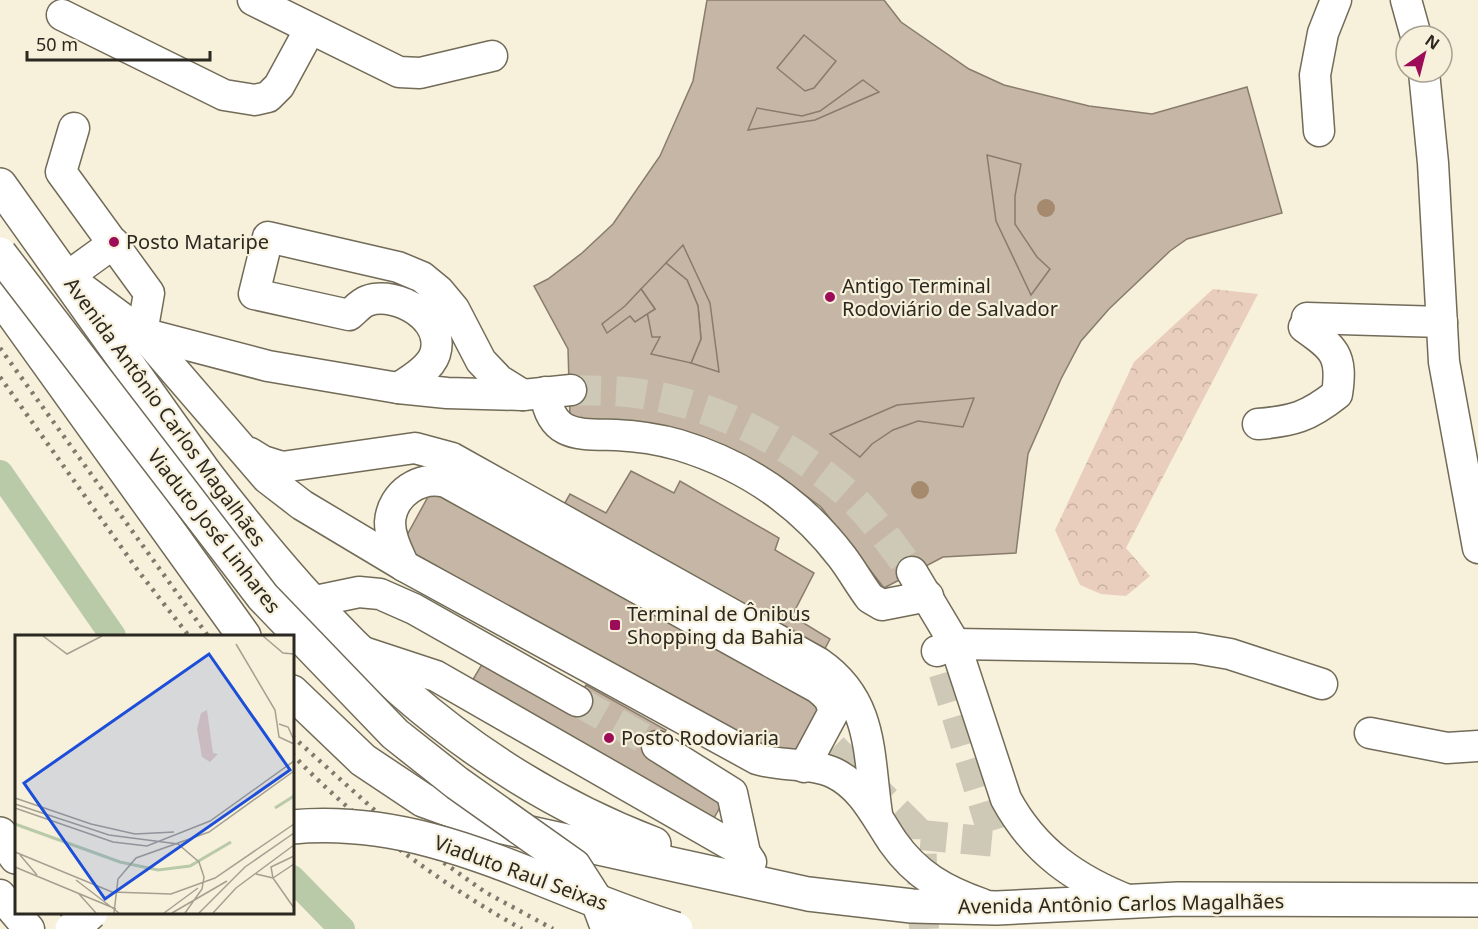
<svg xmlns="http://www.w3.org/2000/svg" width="1478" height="929" font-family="'Noto Sans',sans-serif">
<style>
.forest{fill:url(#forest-crowns)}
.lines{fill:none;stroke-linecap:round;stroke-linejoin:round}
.canal{stroke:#b9caa9;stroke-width:26}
.building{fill:#c5b6a5;stroke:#897c6c;stroke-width:1.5}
.minor-tunnel{stroke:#cec8b6;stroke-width:30;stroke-dasharray:30 15;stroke-linecap:butt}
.minor-casing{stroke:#716b58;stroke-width:33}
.major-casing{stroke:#716b58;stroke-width:36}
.highway-casing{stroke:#716b58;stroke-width:36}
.minor{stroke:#fff;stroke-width:30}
.major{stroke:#fff;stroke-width:33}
.highway{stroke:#fff;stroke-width:33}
.rail{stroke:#7f7a6d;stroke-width:4.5;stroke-dasharray:3 6;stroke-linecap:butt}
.major-bridge-casing{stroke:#716b58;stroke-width:36;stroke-linecap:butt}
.major-bridge{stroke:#fff;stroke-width:33}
.tree{fill:#a68a6e}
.poi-dot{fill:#9d0c58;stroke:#f7f0db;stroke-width:2}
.labels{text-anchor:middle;stroke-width:4.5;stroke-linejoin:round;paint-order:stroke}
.poi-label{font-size:20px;fill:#2b2821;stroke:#f7f0db;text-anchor:start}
.street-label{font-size:20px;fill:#2b2821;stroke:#f7f0db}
.inset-river{fill:none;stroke:#b9caa9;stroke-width:3}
.inset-road{fill:none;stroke:#a5a091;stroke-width:1.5}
.view{fill:#1d4ed8;fill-opacity:0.15;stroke:#1d4ed8;stroke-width:3}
.inset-edge{fill:none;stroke:#2b2821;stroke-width:3}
</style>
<defs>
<pattern id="forest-crowns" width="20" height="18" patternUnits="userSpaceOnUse" patternTransform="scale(1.5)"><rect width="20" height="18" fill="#e9cebd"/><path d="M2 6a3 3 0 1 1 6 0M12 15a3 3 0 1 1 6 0" fill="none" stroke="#c8b1a2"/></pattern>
</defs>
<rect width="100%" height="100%" fill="#f7f0db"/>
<polygon class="forest" points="1213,289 1258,294 1126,548 1150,576 1126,596 1101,594 1080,585 1055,530 1134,362"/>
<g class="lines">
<g class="canal">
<polyline points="0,473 113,636"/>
<polyline points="292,878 342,929"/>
</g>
</g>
<g class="building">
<polygon points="707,0 884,0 901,22 969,69 1004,85 1089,106 1152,114 1247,87 1282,213 1187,239 1170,251 1109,309 1081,341 1061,379 1028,454 1016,553 943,557 884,588 821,507 786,481 747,458 628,421 570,418 568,349 534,286 548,279 582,253 613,224 660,156 693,81"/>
<polygon points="804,35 836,61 814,88 805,91 777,68"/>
<polygon points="863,80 879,92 815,120 748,130 757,108 802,116 820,111"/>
<polygon points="987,155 1021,164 1015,196 1015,224 1037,257 1050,269 1031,295 996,221"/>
<polygon points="683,245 710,303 719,372 691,363 701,339 698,306 687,280 666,263"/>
<polygon points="666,263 687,280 698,306 701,339 691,363 651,354 660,337 652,337 647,312 655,309 641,289"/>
<polygon points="641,289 655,309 635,322 630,316 607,333 602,324 625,306"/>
<polygon points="974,398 963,427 918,421 893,430 872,444 860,457 830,434 897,405"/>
<polygon points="631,471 674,493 680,481 779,538 775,550 814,573 792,616 830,639 820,658 559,513 570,494 606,513"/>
<polygon points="435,484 829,704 794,766 401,546"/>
<polygon points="485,659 572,709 586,685 666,730 653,753 727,795 710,825 468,688"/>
</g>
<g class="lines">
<g class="minor-tunnel">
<path d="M 571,390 C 592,391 614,390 635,393 C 714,403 793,444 851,497 C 874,519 893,546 912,572"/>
<polyline points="577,701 657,746"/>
<polyline points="833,748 921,835"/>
<polyline points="924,929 921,835 995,842 937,651"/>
</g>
<defs>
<g id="minor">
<polyline points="253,0 399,72 420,73 492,56"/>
<polyline points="1406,0 1416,36"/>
<polyline points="62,15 224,95 255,100 268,97 279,86 310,29"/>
<polyline points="1424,72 1433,163 1444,362 1478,548"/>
<path d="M 74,128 L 61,172 L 149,293 L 142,333 L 267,478 L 302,505 L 404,566 L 757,759 C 781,767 811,762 834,773 C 863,787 876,817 893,842 C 916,875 945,891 982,904"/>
<polyline points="1319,131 1315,75 1323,33 1336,0"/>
<polyline points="114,243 67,277 142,333 268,366 398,388 447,393 523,395 571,390"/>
<polyline points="1307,318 1442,322"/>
<path d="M 398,388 C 411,380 430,369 435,354 C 446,319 397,290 367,301 C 361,303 354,311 349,315 L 254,294 L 268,237 L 398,267 L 422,277 L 439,291 L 454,309 L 481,361 L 499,380 L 523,395"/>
<path d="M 545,392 C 551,438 578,434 616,435 C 637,436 658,439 679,445 C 745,465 800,502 842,557 C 852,570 860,585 870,598 L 882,605 L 928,596"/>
<path d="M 1258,424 C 1293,421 1308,417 1337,394 C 1343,355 1334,348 1304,327"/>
<path d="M 250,453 L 263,461 L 282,467 L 415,448 L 452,458 L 819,663 C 874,701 868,754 877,814"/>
<path d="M 404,566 C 398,552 390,538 390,522 C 392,493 421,475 446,482 L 818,688 C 828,696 832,700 833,713 L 804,767"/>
<path d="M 912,572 L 955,644 L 1006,799 C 1034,851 1076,880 1130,901"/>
<polyline points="311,602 359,592 380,594 414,609 577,701"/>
<polyline points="357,650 436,676 745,853"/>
<polyline points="937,651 955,644 1195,648 1230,654 1322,684"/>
<polyline points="1370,733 1447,748 1478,746"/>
<polyline points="657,746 732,793 745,853 751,862"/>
<polyline points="0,895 29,929"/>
</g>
<polyline id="major" points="0,185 205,473"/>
<g id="highway">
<polyline points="0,296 244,636"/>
<path d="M 205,473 C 330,636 458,769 654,844"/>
<polyline points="292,692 363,760 423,800 489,824 808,894 912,906 997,908 1178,899 1478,900"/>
<polyline points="0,834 16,857"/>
</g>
</defs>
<use href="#minor" class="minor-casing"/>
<use href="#major" class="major-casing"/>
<use href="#highway" class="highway-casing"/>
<use href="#minor" class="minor"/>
<use href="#major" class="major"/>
<use href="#highway" class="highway"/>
<g class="rail">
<polyline points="0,348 208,636"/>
<polyline points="0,377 139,572 189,636"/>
<polyline points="292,736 391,825 485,892 553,929"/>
<path d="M 292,754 C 358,823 439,883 522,929"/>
</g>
<defs>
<g id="major-bridge">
<polyline points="0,254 263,597 395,734 457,783 574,866 599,905 608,929"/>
<path d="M 292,827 C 435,814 545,890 676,929"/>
<polyline points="72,929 91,912"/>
</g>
</defs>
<use href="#major-bridge" class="major-bridge-casing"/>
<use href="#major-bridge" class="major-bridge"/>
</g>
<g class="tree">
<circle cx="1046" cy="208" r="9"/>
<circle cx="920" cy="490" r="9"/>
</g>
<g class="poi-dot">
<circle cx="114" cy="242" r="6"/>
<circle cx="830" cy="297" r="6"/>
<rect x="609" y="619" width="12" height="12" rx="3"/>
<circle cx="609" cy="738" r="6"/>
</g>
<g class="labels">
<g class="poi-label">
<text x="126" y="249">Posto Mataripe</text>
<text x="842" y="293">Antigo Terminal<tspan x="842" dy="23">Rodoviário de Salvador</tspan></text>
<text x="627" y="621">Terminal de Ônibus<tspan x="627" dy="23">Shopping da Bahia</tspan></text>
<text x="621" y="745">Posto Rodoviaria</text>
</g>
<g class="street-label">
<text transform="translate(165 412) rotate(54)" y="7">Avenida Antônio Carlos Magalhães</text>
<text transform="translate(214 531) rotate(52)" y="7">Viaduto José Linhares</text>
<text transform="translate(521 873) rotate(20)" y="7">Viaduto Raul Seixas</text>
<text transform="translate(1121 904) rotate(-1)" y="7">Avenida Antônio Carlos Magalhães</text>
</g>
</g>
<g transform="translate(15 635)">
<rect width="279" height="279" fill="#f7f0db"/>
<path d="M 192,75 L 198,118 L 203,119 L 195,127 L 187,122 L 182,94 L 186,78 Z" fill="#e9cebd"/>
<path class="inset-river" d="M 260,173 L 279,161M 0,189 L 105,227 L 143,235 L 175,231 L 216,207"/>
<path class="inset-road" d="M 28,1 L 52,19 L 87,1M 248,1 L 268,18 L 279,19M 221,9 L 260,75 L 264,102 L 279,109M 264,89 L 273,92 L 279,105M 0,163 L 76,189M 0,169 L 94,200 L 163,209 L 184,227 L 189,242 L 187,254 L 170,278M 0,173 L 98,207 L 132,211 L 195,186 L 279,126M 76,189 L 120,199 L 159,197M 0,217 L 97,257 L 156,259 L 200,243 L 279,189M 5,220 L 22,240M 0,232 L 101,274M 241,239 L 258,243 L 279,273M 258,243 L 256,232 L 279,221M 258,243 L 279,229M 61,245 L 104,278M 64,259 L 81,278M 99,278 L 103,244 L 121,223 L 194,197 L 279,136M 149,278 L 183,253M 157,278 L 212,246M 184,278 L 230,232 L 279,198M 198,278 L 221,253 L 279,210"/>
<path class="view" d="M 194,19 L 275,135 L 90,264 L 9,148 Z"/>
<rect width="279" height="279" class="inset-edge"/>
</g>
<g transform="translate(1424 54) rotate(35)"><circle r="28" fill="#f7f0db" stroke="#a5a091" stroke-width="1.5"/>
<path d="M0-4.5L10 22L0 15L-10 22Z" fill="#9d0c58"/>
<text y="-9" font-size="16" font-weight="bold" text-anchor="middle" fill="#2b2821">N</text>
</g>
<path d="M27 51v9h183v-9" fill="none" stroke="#2b2821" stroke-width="3"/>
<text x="36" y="51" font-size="18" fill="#2b2821" stroke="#f7f0db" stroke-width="4.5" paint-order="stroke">50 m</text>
</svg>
